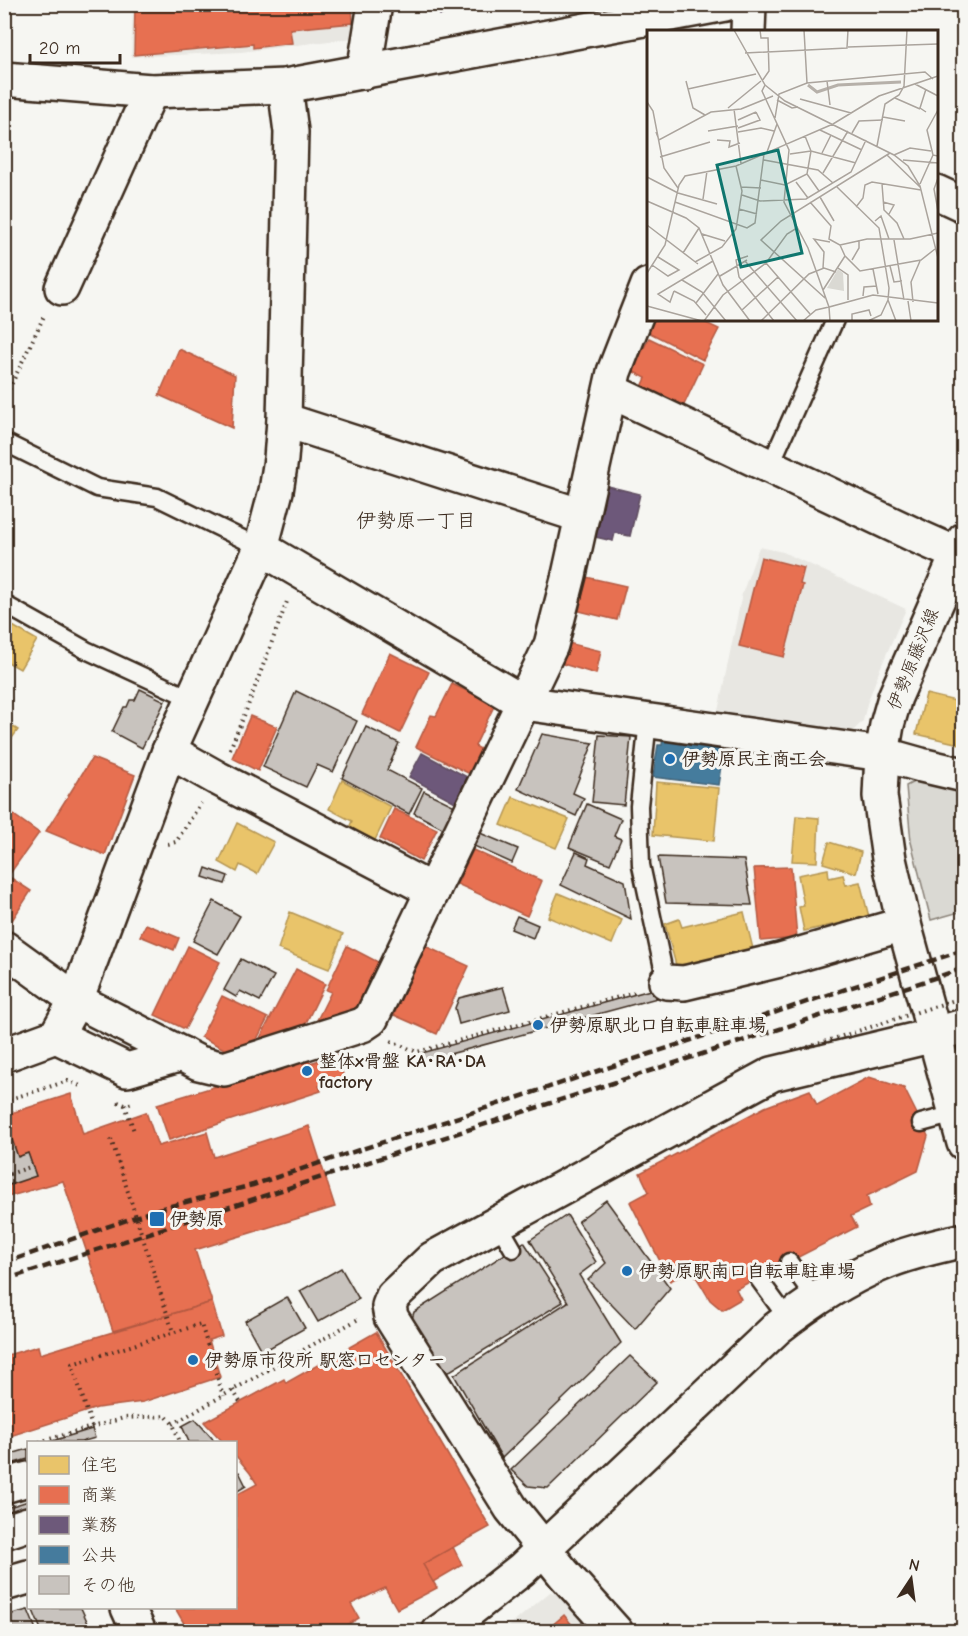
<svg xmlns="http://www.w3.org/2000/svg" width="968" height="1636" font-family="'Comic Neue','Klee One',sans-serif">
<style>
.built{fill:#e8e7e2}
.green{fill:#dad9d3;stroke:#8a8278;stroke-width:1.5}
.homes{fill:#e9c46a;stroke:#b59653;stroke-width:1.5}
.shops{fill:#e76f51;stroke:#b35a42;stroke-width:1.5}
.offices{fill:#6d597a;stroke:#5e4b5e;stroke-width:1.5}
.public{fill:#457b9d;stroke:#426377;stroke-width:1.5}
.building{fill:#c8c3be;stroke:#3b2a1e;stroke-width:1.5}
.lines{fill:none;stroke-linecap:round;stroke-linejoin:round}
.lane-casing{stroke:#3b2a1e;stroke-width:21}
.street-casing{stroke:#3b2a1e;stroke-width:38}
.secondary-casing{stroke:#3b2a1e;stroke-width:38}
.primary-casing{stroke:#3b2a1e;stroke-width:38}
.path{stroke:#3b2a1e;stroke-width:4;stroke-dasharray:1.5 4.5;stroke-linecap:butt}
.lane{stroke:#f6f6f2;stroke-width:16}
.street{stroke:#f6f6f2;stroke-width:33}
.secondary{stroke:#f6f6f2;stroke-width:33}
.primary{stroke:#f6f6f2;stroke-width:33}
.rail{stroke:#3b2a1e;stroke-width:4.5;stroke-dasharray:9 4.5;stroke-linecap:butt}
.path-bridge{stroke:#3b2a1e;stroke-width:4;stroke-dasharray:1.5 4.5;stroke-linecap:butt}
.poi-dot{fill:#1f6fb2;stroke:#f6f6f2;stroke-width:2}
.labels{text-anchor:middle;stroke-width:6;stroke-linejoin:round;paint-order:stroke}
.street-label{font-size:18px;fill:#3b2a1e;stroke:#f6f6f2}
.poi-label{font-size:18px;font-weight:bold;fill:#3b2a1e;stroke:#f6f6f2;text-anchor:start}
.neighbourhood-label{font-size:20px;fill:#3b2a1e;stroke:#f6f6f2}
.inset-river{fill:none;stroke:#b6b0a9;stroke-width:3}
.inset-road{fill:none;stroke:#aba49d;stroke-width:1.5}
.view{fill:#0f766e;fill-opacity:0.15;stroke:#0f766e;stroke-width:3}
.inset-edge{fill:none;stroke:#3b2a1e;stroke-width:3}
</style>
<rect width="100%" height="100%" fill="#f6f6f2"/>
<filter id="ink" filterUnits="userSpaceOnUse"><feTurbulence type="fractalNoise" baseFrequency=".0167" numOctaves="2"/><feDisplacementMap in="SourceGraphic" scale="12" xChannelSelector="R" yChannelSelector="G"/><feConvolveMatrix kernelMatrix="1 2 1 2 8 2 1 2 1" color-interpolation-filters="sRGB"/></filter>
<g filter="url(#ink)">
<g class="built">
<polygon points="133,5 360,5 353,38 241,52 131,57"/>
<polygon points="759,547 783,552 906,609 880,669 867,704 863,721 849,735 717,716 742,594"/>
<polygon points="550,1592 566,1595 600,1632 502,1632"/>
</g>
<polygon class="green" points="919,779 963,789 963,911 931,920 911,842 906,786"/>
<g class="homes">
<polygon points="4,621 37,640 20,669 4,660"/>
<polygon points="926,694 964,703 964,745 916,734"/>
<polygon points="4,721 18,730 4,749"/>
<polygon points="342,780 391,807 375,840 349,828 352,821 329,809"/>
<polygon points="656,782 719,788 714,841 653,835"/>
<polygon points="513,797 569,819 556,848 501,825"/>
<polygon points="796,816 819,818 817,862 792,861"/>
<polygon points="237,823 274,842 257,874 240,865 237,872 219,862"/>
<polygon points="829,842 861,852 856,873 823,863"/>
<polygon points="828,869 829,878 843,875 846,885 860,882 869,917 804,931 799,907 804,906 798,875"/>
<polygon points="558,893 622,920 612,944 548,917"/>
<polygon points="290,912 343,934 329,969 278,949"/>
<polygon points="744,912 753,949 677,969 665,924 679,919 682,927"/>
</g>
<g class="shops">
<polygon points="135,4 352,4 353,23 290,29 292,43 253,48 253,44 134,55"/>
<polygon points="654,320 700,320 719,329 703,360 648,332"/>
<polygon points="649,338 703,364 683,407 642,387 646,378 632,371"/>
<polygon points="179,349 235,375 232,428 159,395"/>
<polygon points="761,557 804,568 800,584 803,585 784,657 739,646"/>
<polygon points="586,577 626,586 617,620 579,611"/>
<polygon points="568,643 601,651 596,674 563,664"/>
<polygon points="390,653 429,672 400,733 362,714"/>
<polygon points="452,684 495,704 475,746 482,750 470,774 416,747 431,715 436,716"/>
<polygon points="250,716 277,727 258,771 232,758"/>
<polygon points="92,758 135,775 105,855 46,831"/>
<polygon points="4,808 39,833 4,882"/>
<polygon points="394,809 437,829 421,861 380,839"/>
<polygon points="473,850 542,881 527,916 457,884"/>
<polygon points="791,867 797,938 761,941 754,868"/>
<polygon points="11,878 31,891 9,925 4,922 4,888"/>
<polygon points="146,924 179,938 174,950 140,936"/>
<polygon points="188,946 220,962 185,1029 155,1015"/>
<polygon points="347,946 380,963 361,1004 354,1010 317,1020 331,992 326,990"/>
<polygon points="425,946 469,966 437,1034 394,1015"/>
<polygon points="296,969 325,984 304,1027 259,1040"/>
<polygon points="222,996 268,1018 256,1041 228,1051 201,1037"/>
<polygon points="337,1055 344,1078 319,1086 321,1091 169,1140 157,1104 309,1058 310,1063"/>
<polygon points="869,1077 904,1088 928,1136 918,1171 867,1196 870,1207 851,1216 857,1227 736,1289 741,1299 722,1310 710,1300 692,1270 670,1281 630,1202 649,1192 640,1173 765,1107 810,1090 817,1105"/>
<polygon points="71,1094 83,1134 146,1112 158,1146 207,1132 214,1157 309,1126 335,1207 195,1250 212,1302 113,1331 63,1181 4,1198 4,1187 36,1176 28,1153 18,1157 5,1115"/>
<polygon points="212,1302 222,1336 209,1340 220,1377 143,1402 97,1408 4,1438 4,1356 38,1346 40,1354"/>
<polygon points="376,1332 490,1527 423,1564 437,1588 397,1609 385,1588 351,1604 359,1618 336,1632 189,1632 175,1608 236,1608 236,1495 257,1484 250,1473 236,1456 236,1442 223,1442 204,1422 284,1379 286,1383"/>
<polygon points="453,1547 462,1565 433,1582 423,1564"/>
<polygon points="564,1615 578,1632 544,1632"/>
</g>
<g class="offices">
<polygon points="438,4 505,4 440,15"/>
<polygon points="607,486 640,494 630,536 615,533 613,541 595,537"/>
<polygon points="422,753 469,778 457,803 409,777"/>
</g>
<polygon class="public" points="663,738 725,747 719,785 653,777 658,745 662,745"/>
<g class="building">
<polygon points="140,689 165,701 142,748 112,732 124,707 127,707 130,700 135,700"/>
<polygon points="296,691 357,721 333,772 317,765 306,787 263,767"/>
<polygon points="366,727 399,743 387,770 422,788 409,814 342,778"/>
<polygon points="542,734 593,743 573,793 584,798 576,816 518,789"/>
<polygon points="599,735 631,737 624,805 592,802"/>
<polygon points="424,791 455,806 444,829 414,813"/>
<polygon points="587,804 621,819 614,836 621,839 610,864 569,847"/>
<polygon points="480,833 518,849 512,863 474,846"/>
<polygon points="576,852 589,858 587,864 625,881 631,919 561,885"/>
<polygon points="658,857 744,860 752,905 666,903"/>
<polygon points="206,868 228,876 225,884 203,877"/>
<polygon points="214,901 240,916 218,954 193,941"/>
<polygon points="517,916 538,925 533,938 511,929"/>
<polygon points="241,959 274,976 260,1001 240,991 236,997 224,990"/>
<polygon points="503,987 510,1010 459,1024 455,1008 459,998"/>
<polygon points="654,989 657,998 424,1061 422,1053"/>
<polygon points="4,1118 18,1157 28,1153 36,1176 9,1185 4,1171"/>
<polygon points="606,1200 670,1288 635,1329 588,1280 606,1263 578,1221"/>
<polygon points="567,1215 596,1262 579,1275 621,1343 502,1458 454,1375 568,1302 530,1240"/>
<polygon points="524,1242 563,1302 445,1374 412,1319 414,1312"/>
<polygon points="341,1268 359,1299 318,1322 300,1291"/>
<polygon points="287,1297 305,1328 262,1352 245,1321"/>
<polygon points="630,1356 657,1382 548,1488 528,1486 511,1470"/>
<polygon points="195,1419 212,1438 214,1442 189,1442 182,1426"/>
<polygon points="92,1429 95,1438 81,1442 49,1442"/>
<polygon points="28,1449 28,1459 4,1466 4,1456"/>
<polygon points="239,1472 246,1486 236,1492 236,1474"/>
<polygon points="28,1501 28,1514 10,1519 6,1508"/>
<polygon points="32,1608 81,1608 92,1632 42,1632"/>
<polygon points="28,1610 37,1632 4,1632 4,1616"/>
</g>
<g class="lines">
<defs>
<g id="lane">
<polyline points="4,442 97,488 157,497 261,548"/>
<polyline points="770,466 835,320"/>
<polyline points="4,604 86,650 192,699"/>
<polyline points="648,720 639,806 641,865 666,982"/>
<polyline points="921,1123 955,1114"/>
<polyline points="498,1223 513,1249"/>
<polyline points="789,1262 815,1298"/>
<polyline points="758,1278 788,1319"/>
</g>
<g id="street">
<polyline points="748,32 749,4"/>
<polyline points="364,72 375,4"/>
<polyline points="936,192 964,205"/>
<polyline points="62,288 151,91"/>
<polyline points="611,391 921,538 957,554 964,554"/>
<polyline points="284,420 582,516"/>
<polyline points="261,548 524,703 882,754 921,765 964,775"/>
<polyline points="169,751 217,778 433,891"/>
<polyline points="4,948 76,1000 199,1063 224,1069 362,1025 371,1019 551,645 569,575 614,372 648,285"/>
<polyline points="666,982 684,983 780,960 904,924"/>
<polyline points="56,1036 127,1070 182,1054"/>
<polyline points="4,1486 28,1479"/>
<polyline points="4,1532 28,1524"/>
<polyline points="4,1584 28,1577"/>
<polyline points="616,1632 564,1574 511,1508 391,1317 389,1306 393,1296 432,1259 772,1074 918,1039 964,1026"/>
</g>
<g id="secondary">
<polyline points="4,79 151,91 285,86 725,4"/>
<polyline points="4,1055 56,1036 76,1000 169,751 261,548 276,491 281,459 284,420 291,132 285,86"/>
<polyline points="128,1608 139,1632"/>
<path d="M 439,1632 L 471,1609 L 522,1569 L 777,1328 C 809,1303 841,1281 879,1265 C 906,1253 935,1247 964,1240"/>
</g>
<polyline id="primary" points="964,540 895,697 887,725 882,754 880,796 889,859 904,924 964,1143"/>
</defs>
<use href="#lane" class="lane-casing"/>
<use href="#street" class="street-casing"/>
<use href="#secondary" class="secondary-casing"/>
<use href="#primary" class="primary-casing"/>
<g class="path">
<polyline points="4,400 45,314"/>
<polyline points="230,749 246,711 288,599"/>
<polyline points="168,844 176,842 201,803"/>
<polyline points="391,1041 417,1052 637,992"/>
<polyline points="4,1101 68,1081 83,1087"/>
<polyline points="118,1102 125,1105 133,1103"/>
<polyline points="125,1105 134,1131"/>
<polyline points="4,1176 33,1166"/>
<polyline points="233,1390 240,1402"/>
<polyline points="173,1424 360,1318"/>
<polyline points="92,1427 72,1364 201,1324 223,1396"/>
<polyline points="39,1442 124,1418 166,1416 173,1424 180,1442"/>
</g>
<use href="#lane" class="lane"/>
<use href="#street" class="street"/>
<use href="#secondary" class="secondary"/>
<use href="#primary" class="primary"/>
<g class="rail">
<polyline points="4,1263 155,1210 253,1185 964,950"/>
<polyline points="4,1280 835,1011 964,968"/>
</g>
<g class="path-bridge">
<polyline points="802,1049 964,997"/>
<polyline points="111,1139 173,1332"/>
</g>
</g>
</g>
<g class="poi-dot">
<circle cx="670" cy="759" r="6"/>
<circle cx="538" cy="1025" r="6"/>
<circle cx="307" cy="1071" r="6"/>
<rect x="149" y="1211" width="16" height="16" rx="3"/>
<circle cx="627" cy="1271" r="6"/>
<circle cx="193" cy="1360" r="6"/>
</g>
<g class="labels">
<g class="street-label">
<text transform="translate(913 659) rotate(-68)" y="6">伊勢原藤沢線</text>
</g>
<g class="poi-label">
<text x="682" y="765">伊勢原民主商工会</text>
<text x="550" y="1031">伊勢原駅北口自転車駐車場</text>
<text x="319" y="1067">整体x骨盤 KA･RA･DA<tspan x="319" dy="21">factory</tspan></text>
<text x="170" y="1225">伊勢原</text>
<text x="639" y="1277">伊勢原駅南口自転車駐車場</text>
<text x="205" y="1366">伊勢原市役所 駅窓口センター</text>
</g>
<g class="neighbourhood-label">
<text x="416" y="527">伊勢原一丁目</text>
</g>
</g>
<g transform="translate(647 30)">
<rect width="291" height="291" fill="#f6f6f2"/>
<path d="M 191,239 L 196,243 L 197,261 L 180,258 Z" fill="#dad9d3"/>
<path class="inset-river" d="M 161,55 L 170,62 L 191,55 L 254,52"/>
<path class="inset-road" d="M 87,0 L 118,55 L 115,61 L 142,120 L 137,172 L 161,218 L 182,277 L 226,265 L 291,273M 113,0 L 114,8 L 121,8 L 122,41 L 115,51M 157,0 L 160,53M 201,17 L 291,14M 98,23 L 200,18 L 201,0M 39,51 L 46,78 L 58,85M 180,51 L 183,75M 268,54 L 291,66M 118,55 L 138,71 L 247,125 L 261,136 L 273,156 L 291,228M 41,59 L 109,44M 279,59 L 273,78 L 279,82M 248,68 L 273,79M 153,69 L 204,83M 130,70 L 145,78 L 151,77M 0,72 L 6,81 L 17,138 L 31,158M 81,78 L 114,51M 87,79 L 94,134M 236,87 L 258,91M 128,88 L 132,64 L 160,53 L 278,42 L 286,49M 91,90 L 109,82M 91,98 L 113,90 L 109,82M 173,100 L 215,120M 61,101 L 91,96M 9,102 L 12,110 L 64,82 L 94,79 L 126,66M 91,102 L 114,98 L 127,101M 205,103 L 212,91 L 236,90M 70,110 L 83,111 L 82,117 L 93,113M 230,116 L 238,74 L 252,65 L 257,56 L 260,0M 120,122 L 130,94M 175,123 L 184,105M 143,124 L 164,121 L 209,133M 240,125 L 274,158M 247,125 L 263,118 L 284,121M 286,125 L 280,100 L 291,80M 13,127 L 63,112M 117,130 L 171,140 L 186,153M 256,130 L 291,133M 176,143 L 201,101M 160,144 L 172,161M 0,147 L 31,163 L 70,174M 291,148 L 287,159 L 291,181M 114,150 L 138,155 L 160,144 L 164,121 L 158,106M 149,152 L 161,168M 235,154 L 237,180 L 250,193 L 257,209M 273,154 L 286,125 L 291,126M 94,157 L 114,158M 190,157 L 232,198 L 242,258 L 241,270 L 249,291M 95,165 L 113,171 L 159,169 L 204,142 L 219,110M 173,167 L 187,191M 56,169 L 60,141M 0,171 L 39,188 L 52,198 L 76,255 L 103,291M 28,172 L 100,198 L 108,193 L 117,124M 163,172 L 184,196 L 182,209 L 193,215 L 198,226M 236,172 L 247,175 L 242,184M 209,177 L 216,168 L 218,155 L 225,152 L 274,160M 92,179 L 110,184M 228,191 L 234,186 L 242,209M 0,195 L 51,234M 55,204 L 78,211M 247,210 L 257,270M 193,215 L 220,209 L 263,209 L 291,203M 36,223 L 52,198M 101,226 L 89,230 L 92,247 L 127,291M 205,230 L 212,218 L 212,210M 98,231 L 150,291M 48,232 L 75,217 L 89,199 L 95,161 L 89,136M 119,233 L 163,284M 5,235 L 21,246 L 32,240 L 11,227M 243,236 L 247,252 L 255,251M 176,238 L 177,222 L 167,209 L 183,212M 191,238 L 201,245 L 201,270M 226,239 L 231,264M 0,243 L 18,215 L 32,155 L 38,146 L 89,136 L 186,94 L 232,66 L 291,46M 73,246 L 100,230M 35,250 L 55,262 L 79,291M 176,260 L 198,226 L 213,241 L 274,230 L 288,219M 27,261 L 23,272 L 11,264 L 66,231M 27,261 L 47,271 L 59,285M 216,266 L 217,257 L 230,256M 178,268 L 114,210 L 134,191 L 243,123M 261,271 L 264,291M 266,272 L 264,252 L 273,231M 49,273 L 71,244M 0,276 L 55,291M 95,280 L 131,247M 57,291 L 76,265 L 119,233 L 140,204 L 150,198M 114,291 L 162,244 L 177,238 L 189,242M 156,291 L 169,280 L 182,277 L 183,291M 205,291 L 205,284 L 222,280 L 224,286M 221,291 L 234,285 L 241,270"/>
<path class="view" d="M 131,120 L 155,223 L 94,237 L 70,135 Z"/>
<rect width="291" height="291" class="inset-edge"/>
</g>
<rect width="968" height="1636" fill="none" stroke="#f6f6f2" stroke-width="24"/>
<rect x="12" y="12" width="944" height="1612" fill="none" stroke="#3b2a1e" stroke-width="2" filter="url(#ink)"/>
<rect x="27" y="1441" width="210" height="168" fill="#f6f6f2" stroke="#aba49d" stroke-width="1.5"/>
<rect x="39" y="1456" width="30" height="18" fill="#e9c46a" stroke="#aba49d" stroke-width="1.5"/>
<text x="81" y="1471" font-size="18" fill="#3b2a1e">住宅</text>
<rect x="39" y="1486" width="30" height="18" fill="#e76f51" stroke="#aba49d" stroke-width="1.5"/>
<text x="81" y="1501" font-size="18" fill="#3b2a1e">商業</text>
<rect x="39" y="1516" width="30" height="18" fill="#6d597a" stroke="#aba49d" stroke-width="1.5"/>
<text x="81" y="1531" font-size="18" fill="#3b2a1e">業務</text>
<rect x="39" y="1546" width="30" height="18" fill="#457b9d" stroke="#aba49d" stroke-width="1.5"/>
<text x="81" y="1561" font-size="18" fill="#3b2a1e">公共</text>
<rect x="39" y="1576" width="30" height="18" fill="#c8c3be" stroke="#aba49d" stroke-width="1.5"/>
<text x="81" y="1591" font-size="18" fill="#3b2a1e">その他</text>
<g transform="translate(911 1579) rotate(13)" stroke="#f6f6f2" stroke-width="4.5" paint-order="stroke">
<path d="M0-4.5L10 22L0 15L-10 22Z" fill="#3b2a1e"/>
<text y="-9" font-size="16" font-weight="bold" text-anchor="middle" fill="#3b2a1e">N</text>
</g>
<path d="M30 54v9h90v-9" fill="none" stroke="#3b2a1e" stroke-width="3"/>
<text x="39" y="54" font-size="18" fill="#3b2a1e" stroke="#f6f6f2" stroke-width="4.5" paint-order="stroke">20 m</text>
</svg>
